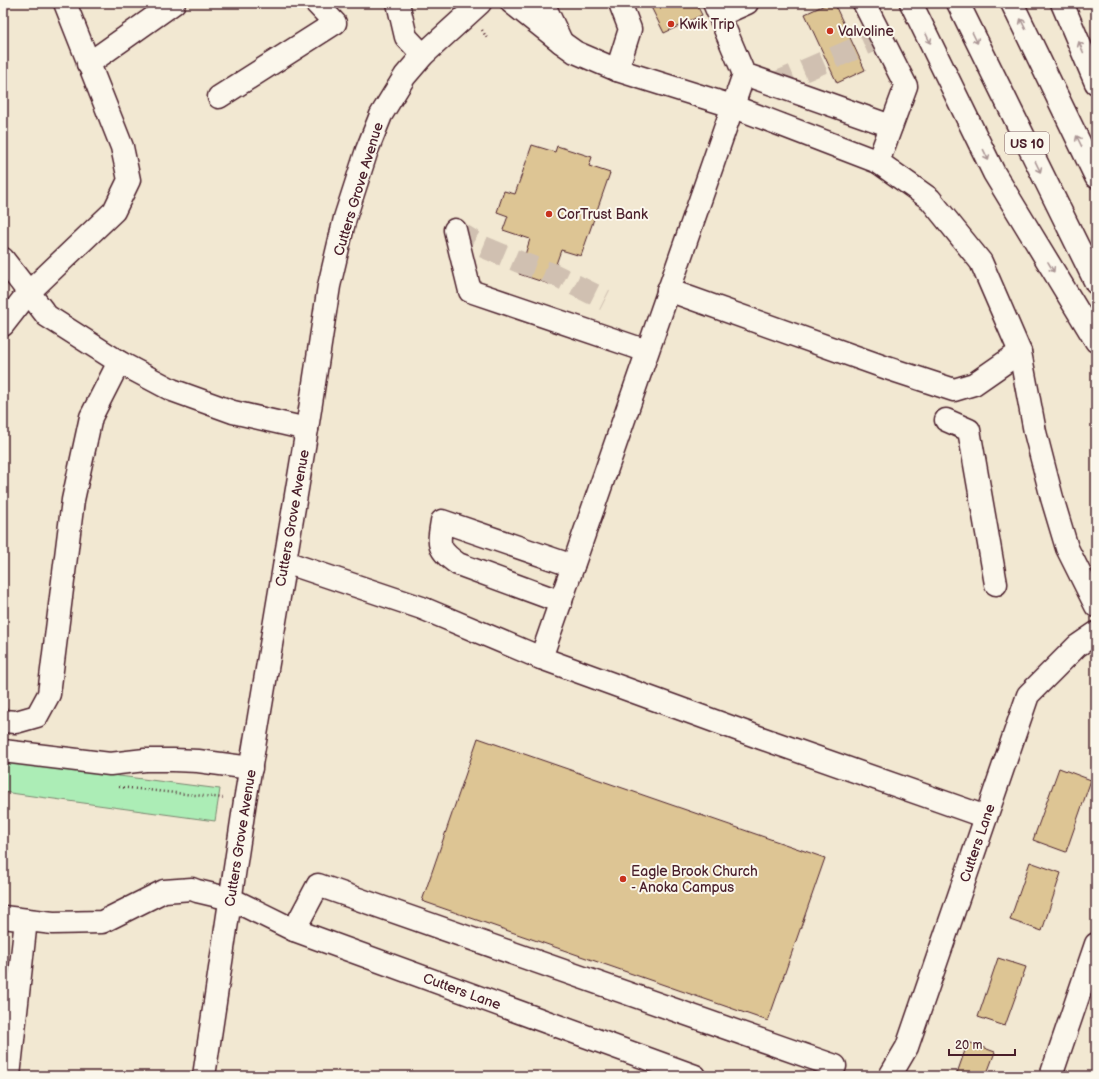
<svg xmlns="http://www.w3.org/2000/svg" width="1099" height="1079" font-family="'Balsamiq Sans',sans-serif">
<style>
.green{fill:#acedb6;stroke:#7b8670}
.building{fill:#ddc594;stroke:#4a1f2b}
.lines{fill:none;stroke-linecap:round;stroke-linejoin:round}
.minor-tunnel{stroke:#d0c0b1;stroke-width:22;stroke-dasharray:22 11;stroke-linecap:butt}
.minor-casing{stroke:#4a1f2b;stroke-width:25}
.major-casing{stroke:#4a1f2b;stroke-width:25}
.highway-casing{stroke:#4a1f2b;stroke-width:25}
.path{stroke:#4a1f2b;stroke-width:2.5;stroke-dasharray:1 3;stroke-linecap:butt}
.minor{stroke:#fbf7ec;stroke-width:22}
.major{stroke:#fbf7ec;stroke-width:22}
.highway{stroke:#fbf7ec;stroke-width:22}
.oneway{stroke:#ab9695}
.poi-dot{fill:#c8321e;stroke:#fbf7ec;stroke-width:1.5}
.labels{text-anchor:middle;stroke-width:4;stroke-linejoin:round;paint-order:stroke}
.shield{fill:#fbf7ec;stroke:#7f6065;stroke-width:1}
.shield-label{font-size:13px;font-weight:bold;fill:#4a1f2b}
.poi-label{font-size:14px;fill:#4a1f2b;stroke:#fbf7ec;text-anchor:start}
.street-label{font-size:14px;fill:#4a1f2b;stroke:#fbf7ec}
</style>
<rect width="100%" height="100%" fill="#f2e8d2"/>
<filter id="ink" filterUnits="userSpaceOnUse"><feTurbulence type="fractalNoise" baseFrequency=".025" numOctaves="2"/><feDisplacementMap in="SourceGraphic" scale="8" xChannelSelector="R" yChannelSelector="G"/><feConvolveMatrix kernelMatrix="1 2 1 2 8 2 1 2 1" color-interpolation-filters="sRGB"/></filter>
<g filter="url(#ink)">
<polygon class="green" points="3,761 220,789 215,821 3,792"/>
<g class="building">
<polygon points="649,3 696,3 702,15 664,33"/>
<polygon points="829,3 834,3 865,70 837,83 805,14"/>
<polygon points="532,145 555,152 557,146 592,157 589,166 610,173 581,256 561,250 549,284 519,274 530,239 503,230 508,216 497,212 504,191 515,194"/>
<polygon points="478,738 825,858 768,1021 422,901"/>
<polygon points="1059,768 1091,780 1066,852 1033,840"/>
<polygon points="1030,862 1061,873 1042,931 1010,920"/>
<polygon points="998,958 1026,967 1005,1026 978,1017"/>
<polygon points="968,1042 995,1052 986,1076 956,1076"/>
</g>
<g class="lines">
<g class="minor-tunnel">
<polyline points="773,84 882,37"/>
<polyline points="455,230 479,245 522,263 553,274 605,300"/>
</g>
<defs>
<g id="minor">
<polyline points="398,3 406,37 423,55"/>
<polyline points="864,3 906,86 878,162"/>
<polyline points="720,15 747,3"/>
<polyline points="561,42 575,52 617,70 732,106 878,162 930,199 981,262 1020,352 1035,432 1052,498 1067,548 1096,606"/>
<polyline points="88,64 174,3"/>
<polyline points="617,70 630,29 620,3"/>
<polyline points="744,74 891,126"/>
<polyline points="219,97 335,23 316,3"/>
<polyline points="455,230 470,291 647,351"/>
<polyline points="3,259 47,316 119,362 172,390 233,412 307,429"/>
<polyline points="668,290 887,368 954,390 974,384 1020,352"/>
<polyline points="3,325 28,293 114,211 129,180 122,147 65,3"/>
<polyline points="946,420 969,430 996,584"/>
<polyline points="285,562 422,608 541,658 761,738 986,817"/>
<path d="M 561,602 L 458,564 C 437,549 438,545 442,521 L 573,566"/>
<polyline points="541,658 744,74 714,3"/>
<polyline points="3,721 16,722 37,716 49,694 73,500 91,417 119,362"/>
<polyline points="3,751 110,764 145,760 173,760 198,761 251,768"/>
<polyline points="3,917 53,923 102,922 164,891 192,889 197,891 231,899 294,930 695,1076"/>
<polyline points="294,930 318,885 835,1066"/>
<polyline points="9,1076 26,920"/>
<polyline points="204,1076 245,801 307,429 329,286 345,218 367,150 381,115 392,97 405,76 423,55 480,3"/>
<polyline points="890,1076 907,1047 1028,695 1077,646 1096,633"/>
<polyline points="1051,1076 1096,944"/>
</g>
<g id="major">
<polyline points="512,3 561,42"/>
<polyline points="543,3 560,39"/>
</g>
<g id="highway">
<polyline points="911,3 994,173 1096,341"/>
<polyline points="958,3 1096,283"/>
<polyline points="1012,3 1096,177"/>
<polyline points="1062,3 1096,83"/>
</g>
</defs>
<use href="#minor" class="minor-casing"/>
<use href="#major" class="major-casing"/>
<use href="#highway" class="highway-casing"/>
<g class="path">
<polyline points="482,30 488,40"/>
<polyline points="119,787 223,798"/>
</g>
<use href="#minor" class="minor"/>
<use href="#major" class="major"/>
<use href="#highway" class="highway"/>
</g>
<defs><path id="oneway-shaft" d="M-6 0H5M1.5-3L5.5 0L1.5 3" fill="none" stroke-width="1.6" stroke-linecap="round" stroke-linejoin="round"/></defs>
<g class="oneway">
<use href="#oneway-shaft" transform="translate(1023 24) rotate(-116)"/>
<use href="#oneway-shaft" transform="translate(928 38) rotate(64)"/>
<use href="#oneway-shaft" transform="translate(975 38) rotate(64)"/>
<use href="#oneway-shaft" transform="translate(1081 47) rotate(-113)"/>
<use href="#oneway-shaft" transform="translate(1079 141) rotate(-116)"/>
<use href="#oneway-shaft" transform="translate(986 155) rotate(64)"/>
<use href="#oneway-shaft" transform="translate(1038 167) rotate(64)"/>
<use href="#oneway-shaft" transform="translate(1051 267) rotate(59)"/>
</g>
</g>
<g class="poi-dot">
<circle cx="671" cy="24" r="4"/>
<circle cx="830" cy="31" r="4"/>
<circle cx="549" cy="214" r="4"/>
<circle cx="623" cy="879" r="4"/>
</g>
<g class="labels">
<rect class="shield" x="1005" y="132" width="44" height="22" rx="3"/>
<g class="shield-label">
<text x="1027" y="148">US 10</text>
</g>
<g class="poi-label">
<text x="679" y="29">Kwik Trip</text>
<text x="838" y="36">Valvoline</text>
<text x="557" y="219">CorTrust Bank</text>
<text x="631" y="876">Eagle Brook Church<tspan x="631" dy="16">- Anoka Campus</tspan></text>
</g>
<g class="street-label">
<text transform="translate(358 189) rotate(-73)" y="5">Cutters Grove Avenue</text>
<text transform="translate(292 518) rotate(-80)" y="5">Cutters Grove Avenue</text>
<text transform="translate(240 838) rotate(-81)" y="5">Cutters Grove Avenue</text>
<text transform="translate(977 843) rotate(-71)" y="5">Cutters Lane</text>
<text transform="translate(462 991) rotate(20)" y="5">Cutters Lane</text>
</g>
</g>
<rect width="1099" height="1079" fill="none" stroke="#fbf7ec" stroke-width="16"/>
<rect x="8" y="8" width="1083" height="1063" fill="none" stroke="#4a1f2b" stroke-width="1.5" filter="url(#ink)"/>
<path d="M949 1049v6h66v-6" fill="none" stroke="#4a1f2b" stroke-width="2"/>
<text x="955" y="1049" font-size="12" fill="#4a1f2b" stroke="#fbf7ec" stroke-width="3" paint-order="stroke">20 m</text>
</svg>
